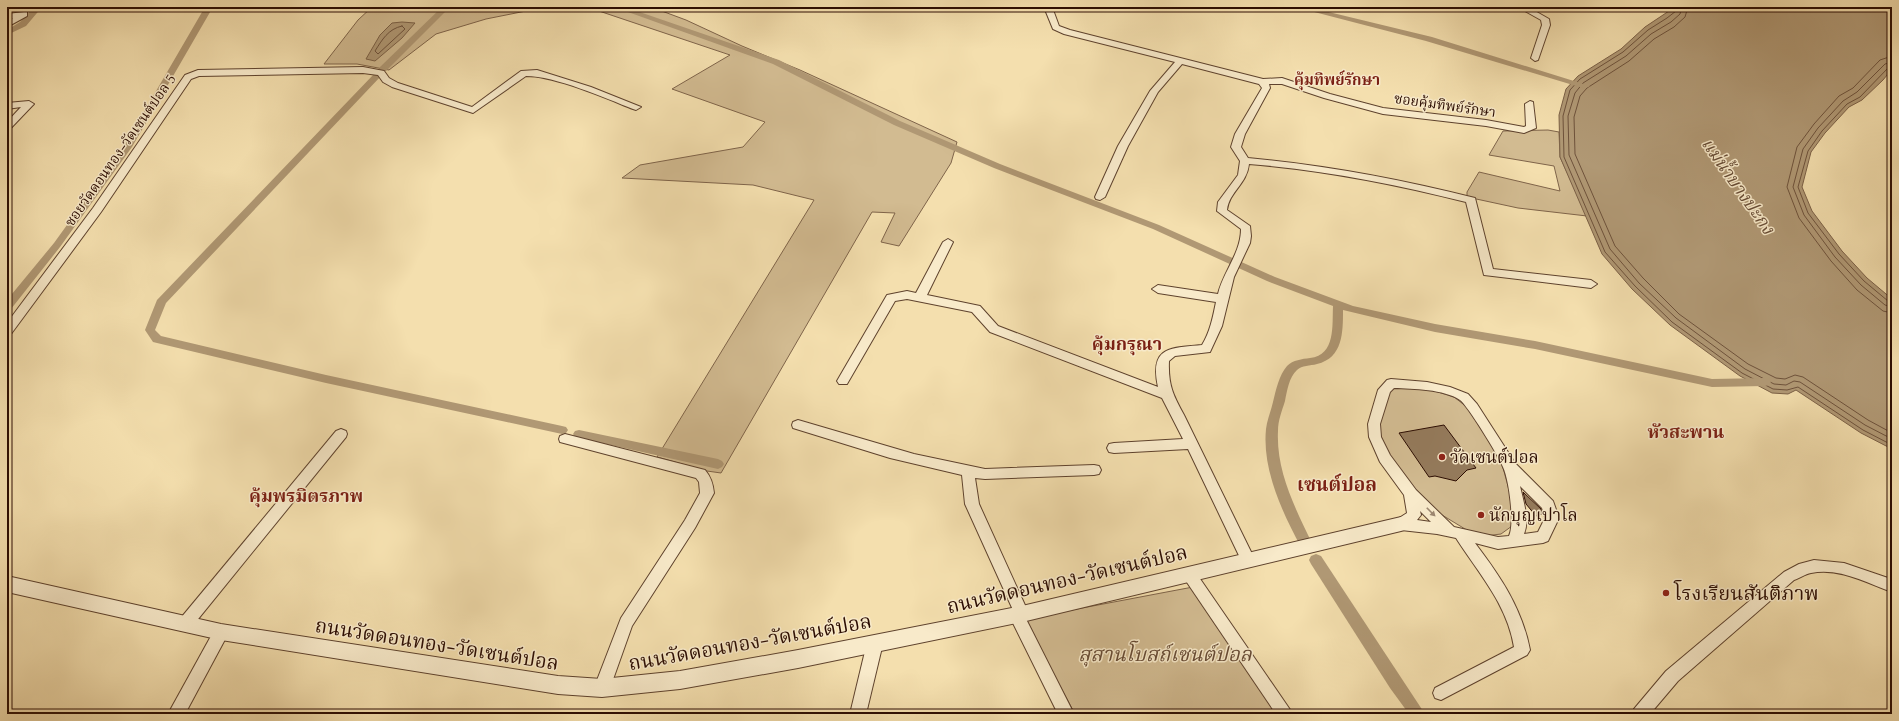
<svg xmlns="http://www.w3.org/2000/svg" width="1899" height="721" font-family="Cardo,'Noto Serif Thai',serif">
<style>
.green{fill:#d2bb91;stroke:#7f644a}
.water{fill:#b09874;stroke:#7b6046}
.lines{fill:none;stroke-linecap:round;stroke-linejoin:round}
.shore{stroke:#6e523b;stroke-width:1}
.canal{fill:#b09874;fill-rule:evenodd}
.building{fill:#947a5b;stroke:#2c0d02}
.minor-casing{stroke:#5e422d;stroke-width:2}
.tertiary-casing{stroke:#5e422d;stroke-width:2}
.minor{fill:#f8eaca;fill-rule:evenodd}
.tertiary{fill:#f8eaca;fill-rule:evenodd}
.oneway{fill:#9c8770}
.poi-dot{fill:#8f2418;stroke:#f8eaca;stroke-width:1.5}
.labels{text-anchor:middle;stroke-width:3;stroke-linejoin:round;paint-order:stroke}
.far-street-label{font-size:14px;fill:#2c0d02;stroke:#f8eaca}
.far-neighbourhood-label{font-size:15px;font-weight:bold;fill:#7a1f14;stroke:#f8eaca}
.poi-label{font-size:17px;fill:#2c0d02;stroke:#f8eaca;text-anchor:start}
.water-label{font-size:18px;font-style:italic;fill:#674c35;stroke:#f8eaca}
.neighbourhood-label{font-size:18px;font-weight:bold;fill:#7a1f14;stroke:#f8eaca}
.quarter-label{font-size:19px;font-weight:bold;fill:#7a1f14;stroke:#f8eaca}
.near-street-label{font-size:20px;fill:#2c0d02;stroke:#f8eaca}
.near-poi-label{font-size:20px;fill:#2c0d02;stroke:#f8eaca;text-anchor:start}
.near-park-label{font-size:20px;font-style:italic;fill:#664a34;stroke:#f8eaca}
</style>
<rect width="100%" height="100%" fill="#f4dfae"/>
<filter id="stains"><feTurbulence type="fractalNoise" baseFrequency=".005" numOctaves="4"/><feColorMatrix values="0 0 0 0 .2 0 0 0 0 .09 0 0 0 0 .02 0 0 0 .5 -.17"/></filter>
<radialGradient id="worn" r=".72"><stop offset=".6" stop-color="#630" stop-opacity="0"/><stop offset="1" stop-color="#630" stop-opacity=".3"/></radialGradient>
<g class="green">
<polygon points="372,7 546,7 486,19 436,34 389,70 357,64 324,64 358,20"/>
<polygon points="587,7 651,7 686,20 742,46 800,70 957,142 951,163 899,246 881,242 895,213 872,212 721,473 707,471 657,457 814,200 753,185 622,178 640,165 743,147 765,122 672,89 730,55"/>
<polygon points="1548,130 1559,132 1560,157 1587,216 1518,208 1467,197 1467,192 1479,172 1560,191 1554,166 1489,155 1503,131"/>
<polygon points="1392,387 1431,390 1454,397 1467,407 1501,460 1514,509 1512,526 1501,534 1485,536 1470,532 1442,515 1414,490 1389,457 1377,426 1387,392"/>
<polygon points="1193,587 1276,714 1075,714 1024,619"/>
</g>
<g class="water">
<polygon points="1675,7 1892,7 1892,69 1883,80 1862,100 1849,107 1825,133 1811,152 1802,187 1812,211 1842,251 1867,278 1892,299 1892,449 1861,433 1796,390 1788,394 1772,393 1740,376 1670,325 1632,289 1602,254 1560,157 1559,115 1566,89 1578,76 1621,49 1645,27"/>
<polygon points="402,22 415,23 402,38 375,61 366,59 380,35 392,23"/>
</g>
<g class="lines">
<g class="shore">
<polyline points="1677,7 1676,11 1667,18 1648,30 1623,52 1580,79 1570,90 1563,116 1564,157 1605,252 1635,286 1672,322 1742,373 1773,389 1787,390 1798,387 1863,430 1892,445"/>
<polyline points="1682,7 1680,14 1671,22 1651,34 1626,56 1583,83 1575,93 1568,116 1569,155 1610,249 1639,283 1676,318 1745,369 1774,384 1786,385 1794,381 1800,382 1865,425 1892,439"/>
<polyline points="1688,7 1685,17 1674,27 1654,39 1629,61 1587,88 1580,96 1574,117 1575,154 1615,246 1643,278 1679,314 1748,364 1776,378 1785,379 1795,375 1803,377 1868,420 1892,433"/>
<path d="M 402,26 L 405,29 L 378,54 L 375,51 C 382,40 388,29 402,26 Z"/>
<polyline points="1892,56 1880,60 1853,88 1839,96 1814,124 1797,147 1787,187 1799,218 1831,261 1857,290 1883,311 1892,313"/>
<polyline points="1892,62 1885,64 1857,92 1843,101 1818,128 1803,149 1793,187 1804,215 1835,257 1861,285 1885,305 1892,307"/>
<polyline points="1892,67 1888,68 1860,97 1847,104 1822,131 1808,151 1798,187 1808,213 1839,254 1864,281 1888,301 1892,302"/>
</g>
<g class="canal">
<polygon points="17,7 34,7 7,13 7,9"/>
<polygon points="34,7 42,7 26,26 7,35 7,30 20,22"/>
<polygon points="205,7 213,7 132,147 60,247 11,309 7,311 7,300 54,243 124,146"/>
<polygon points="442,7 450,7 386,71 380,71 380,67"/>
<path d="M 614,7 L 625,7 L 779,60 L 900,121 L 1000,164 L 1159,225 L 1275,277 L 1353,306 L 1435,324 L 1535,341 L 1712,379 L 1765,378 L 1769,379 L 1771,382 L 1769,385 L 1765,386 L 1712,387 L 1535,349 L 1435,332 L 1343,310 C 1343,332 1343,358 1317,364 C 1310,366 1302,365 1297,370 C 1289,377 1287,391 1285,401 C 1282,411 1278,420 1278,431 C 1276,471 1295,508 1312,543 L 1311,547 L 1306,548 L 1301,547 C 1282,512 1262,469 1266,429 C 1267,420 1271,411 1273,402 C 1276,390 1279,375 1287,366 C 1293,360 1302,359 1310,358 C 1336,355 1332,325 1333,306 L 1267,281 L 1153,229 L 994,168 L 894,125 L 773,64 Z"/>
<polygon points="1295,7 1308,7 1432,37 1590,86 1586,88 1583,88 1426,41"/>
<polygon points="374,74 377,74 381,76 166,303 155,330 161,336 326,375 562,426 566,427 568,430 566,433 562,434 326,383 157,343 153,342 145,330 157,300"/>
<polygon points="579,430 718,459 722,461 724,464 722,467 718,469 575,437 573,434 575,431"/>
<polygon points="1316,554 1321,556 1425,714 1409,714 1390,688 1311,564 1309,560 1311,556"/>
</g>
</g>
<g class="building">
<polygon points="1444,425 1476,468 1467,470 1456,481 1435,476 1429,477 1399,433"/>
<polygon points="1523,492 1541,509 1542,514 1536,516 1526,504"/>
</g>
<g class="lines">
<defs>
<g id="minor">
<path d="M 1044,7 L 1052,7 L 1059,26 L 1070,30 L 1263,79 L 1282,78 L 1330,94 L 1383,108 L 1486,120 L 1524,127 L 1526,126 L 1525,104 L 1530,101 L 1533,102 L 1536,128 L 1524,133 L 1486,126 L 1383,114 L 1324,98 L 1282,84 L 1269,84 L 1270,88 L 1245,134 L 1241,147 L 1248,158 C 1325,165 1400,179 1475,198 L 1493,269 L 1591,280 L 1597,284 L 1591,288 L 1484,275 L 1466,202 C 1395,184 1323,170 1249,164 C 1247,184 1229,192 1227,210 L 1250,226 L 1251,236 L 1250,243 L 1234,277 L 1222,326 L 1210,352 L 1175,356 L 1169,361 C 1168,385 1173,395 1184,415 L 1255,560 L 1253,564 L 1248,566 L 1243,564 L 1188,449 L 1114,453 L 1109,452 L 1107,448 L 1109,444 L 1114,443 L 1183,439 L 1162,398 L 990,332 L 972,312 L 907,299 L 895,301 L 847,384 L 839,384 L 837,381 L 887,295 L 907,291 L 916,293 L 943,242 L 948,239 L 953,242 L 927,295 L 980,306 L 998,326 L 1158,387 C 1149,346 1171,348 1202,345 C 1210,332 1213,317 1216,302 L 1158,293 L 1152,289 L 1158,285 L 1218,294 C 1223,272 1241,253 1241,229 L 1217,211 L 1218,202 L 1238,175 L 1240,161 L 1231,147 L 1235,134 L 1262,88 L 1259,84 L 1182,64 L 1158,92 L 1128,146 L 1105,197 L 1100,200 L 1096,199 L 1095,197 L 1118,146 L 1150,91 L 1175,62 L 1064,34 L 1053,29 Z"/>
<polygon points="1518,7 1528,7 1549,19 1550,25 1538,60 1535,61 1531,58 1542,25 1541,20"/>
<polygon points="24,12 27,12 27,16 7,27 7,21 13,18 7,18 7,14"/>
<path d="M 363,67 L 384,71 L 389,78 L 398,83 L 472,107 L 521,71 L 537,70 L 591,87 L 641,107 L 636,110 L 633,109 C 605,98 555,76 526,76 L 473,113 L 392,87 L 383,82 L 378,75 L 363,73 L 199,76 L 191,79 L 101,212 L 11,334 L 7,335 L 7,323 L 93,208 L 185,75 L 198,70 Z"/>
<polygon points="29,101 34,104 32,106 10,129 7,130 7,122 21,107 7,109 7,103"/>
<path d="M 1391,379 L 1427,382 L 1450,387 L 1468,394 L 1477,404 L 1515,463 L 1553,501 L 1559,518 L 1548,541 L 1543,543 L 1498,549 L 1475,543 C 1500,576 1522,608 1530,650 L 1527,655 L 1441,700 L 1435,698 L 1433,693 L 1435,688 L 1514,647 C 1507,604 1479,574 1456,538 L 1437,534 L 1401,530 L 1396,528 L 1394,524 L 1396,520 L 1407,513 L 1404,495 L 1380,462 L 1369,437 L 1368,424 L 1378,390 L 1387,380 ZM 1394,388 C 1413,389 1444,389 1460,400 C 1468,406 1498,455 1503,467 C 1509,479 1515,523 1509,536 L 1498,537 L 1454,527 L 1416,490 L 1390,455 L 1381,437 L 1380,424 L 1390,392 ZM 1520,486 L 1542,508 L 1545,518 L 1538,532 L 1524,534 C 1530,520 1523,500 1520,486 ZM 1420,511 L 1431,522 L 1417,520 L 1421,515 Z"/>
<polygon points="798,420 914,454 985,469 1094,465 1099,466 1101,470 1099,474 1094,475 985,479 975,478 979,504 1029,614 1026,619 1074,714 1058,714 1009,615 1013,610 965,504 962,475 890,458 793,428 792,425 793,422"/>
<polygon points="341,429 346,431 347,434 346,437 190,629 185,631 180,629 177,624 180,619 336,431"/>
<path d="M 565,434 L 705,470 C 711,477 713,484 714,493 L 695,528 L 632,626 L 610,688 L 608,693 L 602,695 L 596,693 L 594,688 L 621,618 L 685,520 L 700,493 L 699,482 L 696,478 L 560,442 L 559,439 L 560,436 Z"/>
<path d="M 1814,560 L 1844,563 L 1888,578 L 1892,579 L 1892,592 C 1867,583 1839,567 1811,573 C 1805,574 1800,578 1794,580 L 1678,681 L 1650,714 L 1632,714 L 1634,709 L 1666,671 L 1784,572 L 1799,564 Z"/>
<polygon points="1189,568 1194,570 1293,714 1276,714 1184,578 1182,574 1184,570"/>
<polygon points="221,625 226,627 229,632 185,714 168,714 216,627"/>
<polygon points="875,636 880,638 883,643 866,714 850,714 867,643 870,638"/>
</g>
<polygon id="tertiary" points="1401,517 1407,519 1410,524 1407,529 1401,531 1022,622 798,668 680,689 602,697 558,694 221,640 7,592 7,576 221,624 558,676 602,679 680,671 798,650 1022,606"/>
</defs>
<use href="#minor" class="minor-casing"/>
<use href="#tertiary" class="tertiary-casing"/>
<use href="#minor" class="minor"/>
<use href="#tertiary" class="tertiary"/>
</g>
<defs><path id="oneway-solid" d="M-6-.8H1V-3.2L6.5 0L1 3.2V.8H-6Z"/></defs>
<use class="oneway" href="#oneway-solid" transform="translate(1431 512) rotate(45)"/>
<g class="poi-dot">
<circle cx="1442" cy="457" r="4"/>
<circle cx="1481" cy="515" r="4"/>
<circle cx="1666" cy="593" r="4"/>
</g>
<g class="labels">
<g class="far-street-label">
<text transform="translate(1445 105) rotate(8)" y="5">ซอยคุ้มทิพย์รักษา</text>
<text transform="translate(120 150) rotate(-55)" y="5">ซอยวัดดอนทอง-วัดเซนต์ปอล 5</text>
</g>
<g class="far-neighbourhood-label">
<text x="1337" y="85">คุ้มทิพย์รักษา</text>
</g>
<g class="poi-label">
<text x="1450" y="463">วัดเซนต์ปอล</text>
<text x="1489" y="521">นักบุญเปาโล</text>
</g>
<g class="water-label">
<text transform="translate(1738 186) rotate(55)" y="6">แม่น้ำบางปะกง</text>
</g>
<g class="neighbourhood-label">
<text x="1127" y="350">คุ้มกรุณา</text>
<text x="1686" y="438">หัวสะพาน</text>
<text x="306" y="502">คุ้มพรมิตรภาพ</text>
</g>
<g class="quarter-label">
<text x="1337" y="491">เซนต์ปอล</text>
</g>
<g class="near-street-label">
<text transform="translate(1067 579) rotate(-13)" y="7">ถนนวัดดอนทอง-วัดเซนต์ปอล</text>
<text transform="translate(750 642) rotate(-10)" y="7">ถนนวัดดอนทอง-วัดเซนต์ปอล</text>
<text transform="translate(437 644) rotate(9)" y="7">ถนนวัดดอนทอง-วัดเซนต์ปอล</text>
</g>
<g class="near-poi-label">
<text x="1674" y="600">โรงเรียนสันติภาพ</text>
</g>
<g class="near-park-label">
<text x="1165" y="661">สุสานโบสถ์เซนต์ปอล</text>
</g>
</g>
<rect width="1899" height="721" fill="none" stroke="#f4dfae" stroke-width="24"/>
<rect x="8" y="8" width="1883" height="705" fill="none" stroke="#2c0d02" stroke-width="2"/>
<rect x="12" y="12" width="1875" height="697" fill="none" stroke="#2c0d02"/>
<rect width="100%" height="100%" filter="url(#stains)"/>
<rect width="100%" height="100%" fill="url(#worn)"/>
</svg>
